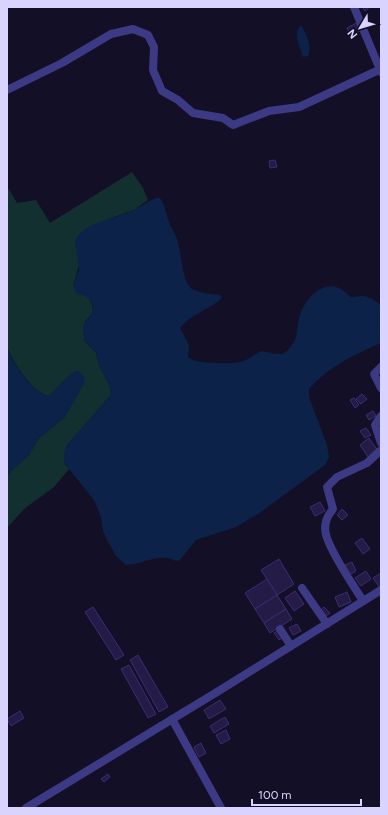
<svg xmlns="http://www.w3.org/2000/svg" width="388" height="815" font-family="Figtree,sans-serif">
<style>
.green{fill:#12302f}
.water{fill:#0c2248}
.building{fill:#241b47;stroke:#3b2d73}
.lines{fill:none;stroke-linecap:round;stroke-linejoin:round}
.street{stroke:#3d3a85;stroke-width:8}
</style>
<rect width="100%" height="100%" fill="#130f26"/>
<path class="green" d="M 132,172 L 143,188 L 148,200 L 134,210 L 106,220 L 79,265 L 73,286 C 82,293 96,300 92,313 C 90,317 86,319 85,323 C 84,328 85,334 84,340 L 96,353 L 99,365 L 110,387 L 111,395 L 67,445 L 64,463 L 69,469 L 54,487 L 24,509 L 7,528 L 7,477 L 11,471 L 29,455 L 38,439 L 65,417 L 84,377 L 78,371 C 69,372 57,390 49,396 C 34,395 12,361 7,347 L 7,186 L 17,203 L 36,200 L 50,223 Z"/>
<g class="water">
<path d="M 300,26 L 302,26 C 306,35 313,47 308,56 L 303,57 C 300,47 293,35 300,26 Z"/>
<path d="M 156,198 L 160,198 C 165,205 166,214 169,222 C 171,228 175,233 177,239 C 181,250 182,283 192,289 C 200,293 211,294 220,295 L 222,298 C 209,310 191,314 180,328 L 189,345 L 188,357 C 195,364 230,364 240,362 C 248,360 254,354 262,351 L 275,354 L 283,354 C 288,350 292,346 295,340 C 298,332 297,323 300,315 C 304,301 321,280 339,288 C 343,290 347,294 351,297 L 363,296 L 371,298 L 381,305 L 381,343 C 355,354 328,367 309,389 L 309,397 L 327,445 L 329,457 L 325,465 L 258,514 L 236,527 L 196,540 L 180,560 L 176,561 C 159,552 143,565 126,565 L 116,556 L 107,540 L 103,531 L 101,517 L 94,500 L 64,463 L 64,453 L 67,445 L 111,395 L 110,387 L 99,365 L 96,353 L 84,340 L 83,326 L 85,322 L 91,315 L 93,307 L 92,303 L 86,296 L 77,294 L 73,286 L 79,269 L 75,242 C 78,224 120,217 134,210 C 142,206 148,201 156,198 Z"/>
<path d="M 7,347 C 11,361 34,395 49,396 C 57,390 69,372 78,371 C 82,374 84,377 85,382 L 65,417 L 38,439 L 29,455 L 11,471 L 7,477 Z"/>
</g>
<g class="building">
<polygon points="362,7 370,7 365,11"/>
<polygon points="356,23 360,31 351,36 347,28"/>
<polygon points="275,160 277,167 270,168 269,161"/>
<polygon points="362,394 367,399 361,404 356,399"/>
<polygon points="354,398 359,405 355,408 350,400"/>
<polygon points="373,411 376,416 369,420 366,415"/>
<polygon points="366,428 371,435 365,438 360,431"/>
<polygon points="369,438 378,451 368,457 360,445"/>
<polygon points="320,502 325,511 315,516 310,507"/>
<polygon points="342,509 348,515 342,520 337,515"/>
<polygon points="362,538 370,549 363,554 355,543"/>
<polygon points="279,559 294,584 277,595 261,570"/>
<polygon points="352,562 356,571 349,575 345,565"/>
<polygon points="366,571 371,579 361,586 355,578"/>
<polygon points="381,573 381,587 380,588 373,578"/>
<polygon points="267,579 277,595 255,609 245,593"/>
<polygon points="295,591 304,604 294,611 285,598"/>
<polygon points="347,592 351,602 339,607 335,597"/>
<polygon points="277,595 286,609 264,623 255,609"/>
<polygon points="93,607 124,655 116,660 85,612"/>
<polygon points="324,607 330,613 326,616 321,610"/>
<polygon points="286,609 292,619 270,633 264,623"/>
<polygon points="297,624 301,631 293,635 289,628"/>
<polygon points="277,631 282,638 279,640 274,633"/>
<polygon points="138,655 168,707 159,712 130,660"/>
<polygon points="129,665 156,714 148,718 121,669"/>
<polygon points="220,700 226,709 209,719 204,710"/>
<polygon points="20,711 24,718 11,726 7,719"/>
<polygon points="225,717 229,724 214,733 210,726"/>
<polygon points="226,730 230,739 221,744 216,735"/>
<polygon points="201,743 206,753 199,757 194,747"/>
<polygon points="108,774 110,777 104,782 101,779"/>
</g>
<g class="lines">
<g class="street">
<polyline points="354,7 381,72"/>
<polyline points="7,90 62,63 111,34 133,29 148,35 154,47 153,70 162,91 178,100 193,113 223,118 233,125 269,111 299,107 381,69"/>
<polyline points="381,367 374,374 381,388"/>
<polyline points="381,416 375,425 381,443"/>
<polyline points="302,588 327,624"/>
<path d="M 363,601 C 351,581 335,560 327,538 C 323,527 326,517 333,509 L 327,487 L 337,477 L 367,463 L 381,450"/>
<polyline points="280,629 291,646"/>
<polyline points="172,719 221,808"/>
<polyline points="26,808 217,692 381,590"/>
</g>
</g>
<rect width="388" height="815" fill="none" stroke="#d9d4ff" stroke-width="16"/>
<g transform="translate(360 28) rotate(232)" stroke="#130f26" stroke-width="3" paint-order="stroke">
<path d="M0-3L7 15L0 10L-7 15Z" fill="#d9d4ff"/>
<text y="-6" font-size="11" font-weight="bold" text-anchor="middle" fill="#d9d4ff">N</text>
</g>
<path d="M252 799v6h109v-6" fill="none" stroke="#d9d4ff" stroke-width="2"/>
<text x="258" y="799" font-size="12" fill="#d9d4ff" stroke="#130f26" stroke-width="3" paint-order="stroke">100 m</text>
</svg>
